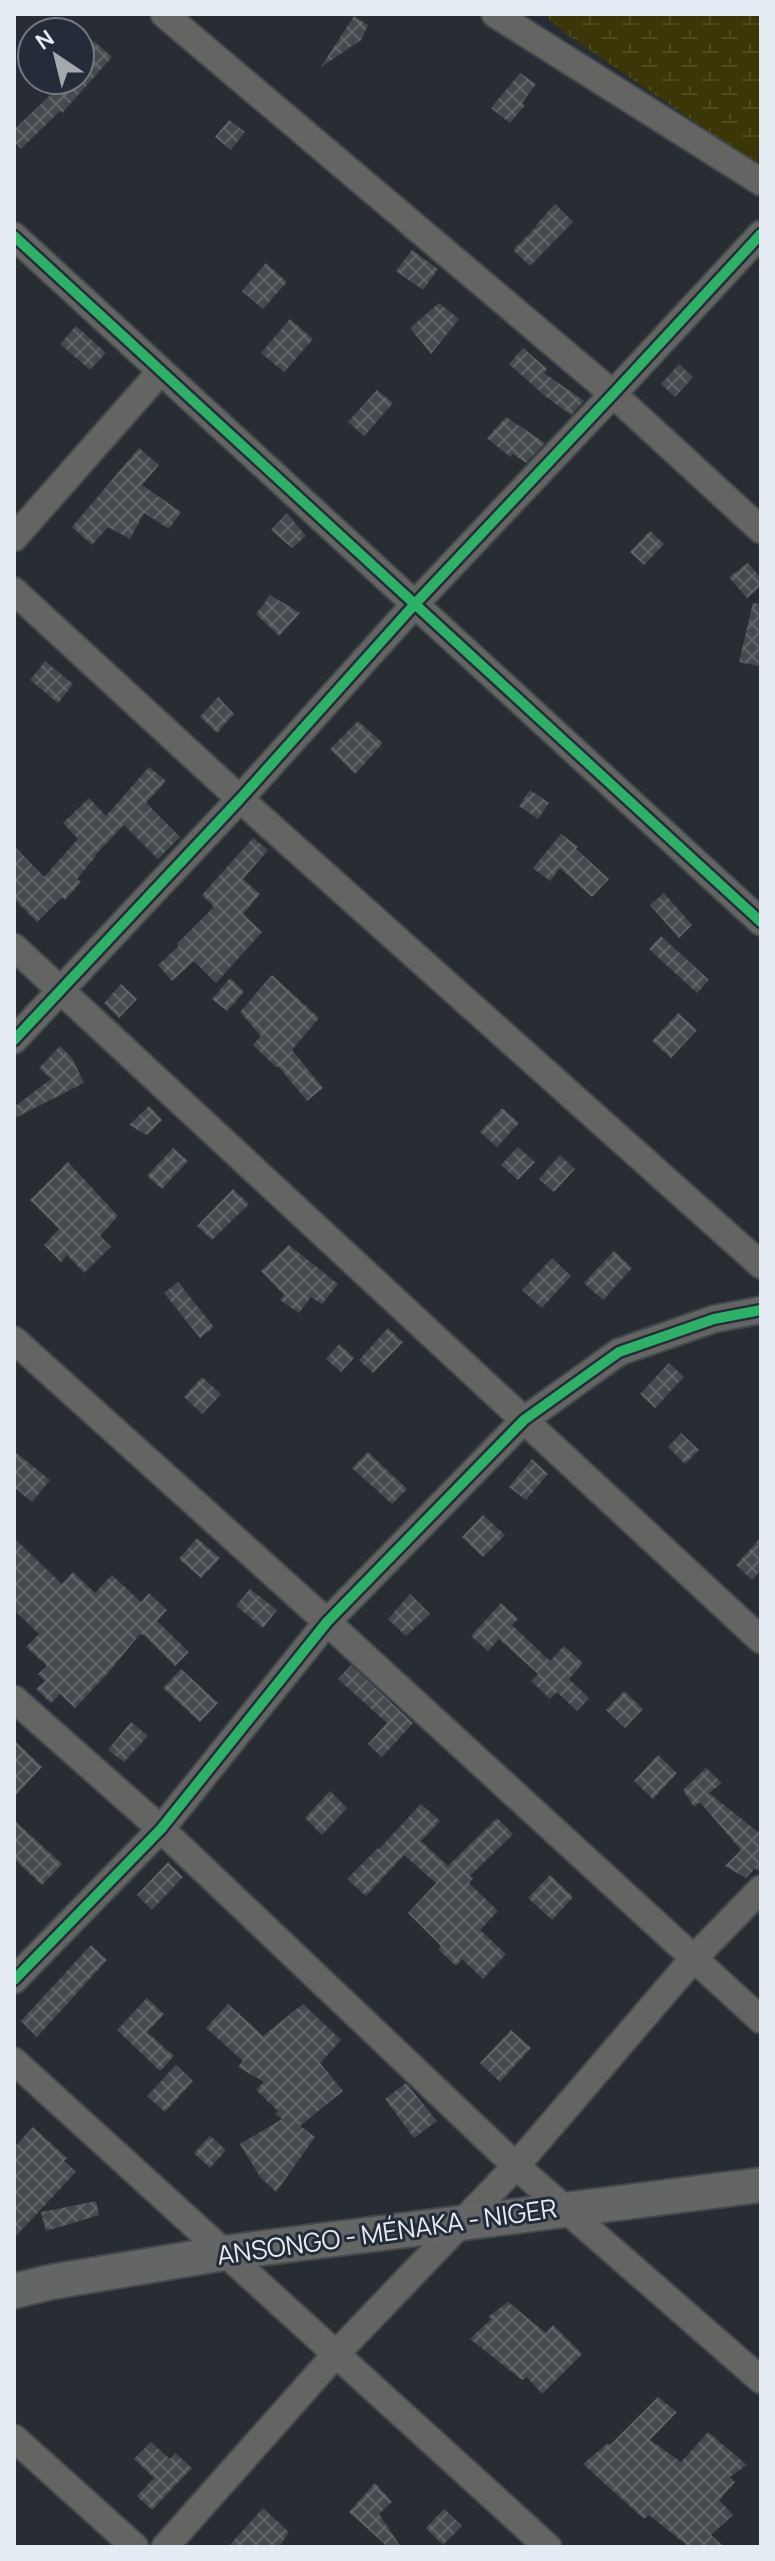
<svg xmlns="http://www.w3.org/2000/svg" width="775" height="2561" font-family="Manrope,sans-serif">
<style>
.wetland{fill:url(#wetland-marsh)}
.building{fill:url(#building-cross-hatch)}
.lines{fill:none;stroke-linecap:round;stroke-linejoin:round}
.minor-casing{stroke:#43484d;stroke-width:30}
.major-casing{stroke:#43484d;stroke-width:38}
.minor{stroke:#646563;stroke-width:26}
.major{stroke:#646565;stroke-width:34}
.cycleway-casing{stroke:#232c38;stroke-width:15}
.cycleway{stroke:#2db169;stroke-width:10}
.labels{text-anchor:middle;stroke-width:6;stroke-linejoin:round;paint-order:stroke}
.street-label{font-size:26px;fill:#e6ecf4;stroke:#232c38}
</style>
<defs>
<pattern id="wetland-marsh" width="20" height="14" patternUnits="userSpaceOnUse" patternTransform="scale(2)"><rect width="20" height="14" fill="#3b3607"/><path d="M1 5h8M5 5V1M11 12h8M15 12V8" fill="none" stroke="#4e4a20"/></pattern>
<pattern id="building-cross-hatch" width="8" height="8" patternUnits="userSpaceOnUse" patternTransform="scale(2)"><rect width="8" height="8" fill="#464a4f"/><path d="M0 0l8 8M0 8l8-8" fill="none" stroke="#616469"/></pattern>
</defs>
<rect width="100%" height="100%" fill="#282d33"/>
<polygon class="wetland" points="544,14 761,14 761,167 565,33"/>
<g class="building">
<polygon points="354,16 368,25 361,40 321,67"/>
<polygon points="94,41 112,57 62,113 60,111 21,149 14,141 14,130 66,80 80,80 80,57"/>
<polygon points="520,73 536,84 522,103 525,105 510,123 491,108"/>
<polygon points="229,120 245,132 231,150 215,137"/>
<polygon points="555,204 573,222 530,266 513,250 537,226 536,225"/>
<polygon points="412,250 438,269 423,290 396,271"/>
<polygon points="266,263 287,282 263,309 242,291"/>
<polygon points="439,303 459,319 431,354 410,328"/>
<polygon points="290,319 313,339 284,372 261,353"/>
<polygon points="76,326 106,353 90,370 60,344"/>
<polygon points="523,348 547,369 544,373 584,401 571,415 545,396 509,364"/>
<polygon points="679,364 693,377 675,397 661,384"/>
<polygon points="377,390 393,403 364,436 348,422"/>
<polygon points="506,417 545,443 526,463 513,454 510,457 487,438"/>
<polygon points="139,448 159,465 142,485 181,512 169,529 144,513 130,539 108,527 92,545 72,527"/>
<polygon points="287,513 306,536 292,548 271,530"/>
<polygon points="650,531 664,544 644,565 630,552"/>
<polygon points="748,563 761,578 761,586 747,598 729,577"/>
<polygon points="270,595 300,613 279,636 256,614"/>
<polygon points="753,603 761,604 761,654 758,666 739,662"/>
<polygon points="45,661 73,684 58,703 30,680"/>
<polygon points="218,697 234,714 217,733 200,717"/>
<polygon points="358,721 383,743 355,774 330,749"/>
<polygon points="149,767 166,781 146,803 180,837 158,859 124,825 95,855 96,856 77,879 81,882 65,900 62,897 37,922 14,899 14,846 44,877 78,839 63,823 89,798 106,816"/>
<polygon points="530,790 549,803 538,819 519,806"/>
<polygon points="561,834 578,847 576,849 609,879 592,897 560,868 550,881 533,868"/>
<polygon points="253,838 268,850 243,879 260,894 243,914 262,932 216,983 194,961 172,981 158,965 179,946 177,944 214,907 202,895"/>
<polygon points="664,893 692,925 679,938 650,905"/>
<polygon points="661,936 709,980 697,993 649,949"/>
<polygon points="272,975 319,1018 292,1050 323,1088 307,1101 278,1066 276,1067 253,1045 261,1036 240,1012"/>
<polygon points="230,978 244,992 227,1011 212,999"/>
<polygon points="121,984 137,999 119,1018 104,1003"/>
<polygon points="678,1013 697,1030 671,1058 652,1041"/>
<polygon points="60,1046 72,1058 84,1083 15,1118 14,1107 51,1079 39,1068"/>
<polygon points="149,1106 162,1120 147,1135 129,1125"/>
<polygon points="502,1108 519,1123 497,1147 480,1132"/>
<polygon points="518,1147 535,1162 518,1180 501,1165"/>
<polygon points="173,1148 188,1161 162,1189 147,1176"/>
<polygon points="560,1155 575,1169 554,1192 539,1179"/>
<polygon points="68,1162 118,1216 100,1236 111,1247 84,1273 67,1255 61,1262 44,1245 59,1229 30,1200"/>
<polygon points="233,1189 249,1204 212,1240 197,1226"/>
<polygon points="289,1245 338,1284 322,1304 311,1297 299,1313 280,1300 284,1295 261,1271"/>
<polygon points="614,1251 632,1268 603,1300 584,1283"/>
<polygon points="552,1258 571,1276 542,1308 522,1290"/>
<polygon points="178,1282 214,1327 200,1338 164,1293"/>
<polygon points="388,1328 403,1342 373,1373 359,1360"/>
<polygon points="339,1344 354,1358 341,1372 326,1359"/>
<polygon points="669,1363 684,1377 655,1408 640,1394"/>
<polygon points="202,1377 221,1394 202,1414 184,1397"/>
<polygon points="681,1433 699,1450 685,1464 668,1447"/>
<polygon points="14,1451 50,1480 32,1502 14,1487"/>
<polygon points="368,1452 407,1489 392,1504 352,1468"/>
<polygon points="532,1459 548,1474 526,1500 509,1487"/>
<polygon points="483,1515 505,1535 483,1557 462,1537"/>
<polygon points="761,1537 761,1570 752,1580 736,1565"/>
<polygon points="14,1538 62,1584 73,1572 95,1593 112,1575 141,1602 149,1593 167,1610 157,1621 189,1652 175,1666 144,1635 140,1634 108,1673 75,1708 60,1694 51,1703 36,1689 45,1681 38,1674 47,1666 26,1647 39,1634 14,1610"/>
<polygon points="197,1538 220,1558 201,1578 179,1559"/>
<polygon points="250,1589 277,1610 263,1628 236,1606"/>
<polygon points="410,1594 430,1614 406,1636 388,1619"/>
<polygon points="501,1603 518,1619 512,1625 550,1661 564,1646 583,1663 569,1679 589,1698 577,1711 557,1692 550,1699 531,1681 538,1674 499,1639 488,1651 471,1636"/>
<polygon points="351,1665 413,1723 382,1757 368,1744 387,1723 338,1679"/>
<polygon points="181,1669 218,1703 200,1722 163,1688"/>
<polygon points="624,1691 643,1709 625,1728 606,1710"/>
<polygon points="131,1722 148,1736 124,1762 108,1750"/>
<polygon points="14,1740 42,1767 14,1797"/>
<polygon points="658,1755 677,1773 653,1799 634,1781"/>
<polygon points="706,1768 722,1783 709,1793 758,1832 761,1829 761,1873 755,1868 746,1878 725,1866 741,1850 700,1802 694,1807 683,1790"/>
<polygon points="330,1791 347,1808 322,1835 305,1818"/>
<polygon points="421,1804 440,1821 421,1841 448,1866 497,1818 513,1834 470,1876 473,1878 469,1883 498,1911 480,1930 506,1954 483,1979 462,1959 456,1966 438,1949 441,1946 408,1913 436,1883 404,1855 366,1896 347,1879 378,1848 379,1849"/>
<polygon points="14,1820 62,1864 42,1885 14,1859"/>
<polygon points="168,1862 183,1877 152,1910 137,1895"/>
<polygon points="550,1875 573,1897 552,1920 528,1898"/>
<polygon points="91,1945 107,1960 37,2037 21,2021"/>
<polygon points="147,1998 164,2014 147,2032 174,2056 160,2071 117,2030"/>
<polygon points="228,2004 263,2036 303,2004 341,2040 320,2063 343,2091 300,2126 315,2137 276,2192 260,2177 240,2144 282,2119 275,2114 278,2111 256,2090 264,2082 238,2067 243,2061 206,2028"/>
<polygon points="511,2030 531,2048 500,2082 480,2063"/>
<polygon points="176,2065 193,2081 165,2112 147,2096"/>
<polygon points="406,2083 437,2121 414,2138 385,2099"/>
<polygon points="33,2127 67,2158 64,2161 76,2172 14,2238 14,2148"/>
<polygon points="210,2136 226,2150 210,2168 194,2153"/>
<polygon points="96,2201 99,2215 46,2231 41,2212"/>
<polygon points="508,2302 546,2333 553,2325 582,2354 542,2394 527,2377 522,2380 470,2339 491,2319 488,2317"/>
<polygon points="658,2397 677,2412 650,2440 681,2462 708,2432 747,2465 730,2477 735,2482 719,2500 733,2515 711,2535 724,2547 689,2547 649,2515 644,2519 583,2464 608,2443 610,2445"/>
<polygon points="151,2442 170,2459 175,2453 192,2468 152,2510 137,2496 154,2478 134,2459"/>
<polygon points="375,2483 392,2502 379,2514 401,2547 388,2547 349,2512"/>
<polygon points="263,2508 289,2532 279,2547 228,2547"/>
<polygon points="444,2509 462,2526 443,2545 426,2528"/>
</g>
<g class="lines">
<defs>
<g id="minor">
<polyline points="164,14 613,394 761,530"/>
<polyline points="495,14 761,182"/>
<polyline points="14,236 761,922"/>
<polyline points="14,538 161,371"/>
<polyline points="14,591 240,799 761,1265"/>
<polyline points="14,947 761,1640"/>
<polyline points="14,1040 240,799 414,605 613,394 761,234"/>
<polyline points="14,1340 327,1622 761,2020"/>
<polyline points="14,1699 161,1829 516,2166 761,2380"/>
<polyline points="14,1980 161,1829 327,1622 524,1420 619,1352 714,1319 761,1310"/>
<polyline points="14,2061 548,2547"/>
<polyline points="14,2438 135,2547"/>
<polyline points="165,2547 336,2354 516,2166 694,1958 761,1889"/>
</g>
<polyline id="major" points="14,2291 51,2282 224,2253 761,2185"/>
</defs>
<use href="#minor" class="minor-casing"/>
<use href="#major" class="major-casing"/>
<use href="#minor" class="minor"/>
<use href="#major" class="major"/>
<defs>
<g id="cycleway">
<polyline points="14,236 761,922"/>
<polyline points="14,1040 240,799 414,605 613,394 761,234"/>
<polyline points="14,1980 161,1829 327,1622 524,1420 619,1352 714,1319 761,1310"/>
</g>
</defs>
<use href="#cycleway" class="cycleway-casing"/>
<use href="#cycleway" class="cycleway"/>
</g>
<g class="labels">
<g class="street-label">
<text transform="translate(387 2232) rotate(-8)" y="9">ANSONGO - MÉNAKA - NIGER</text>
</g>
</g>
<rect width="775" height="2561" fill="none" stroke="#e6ecf4" stroke-width="32"/>
<g transform="translate(56 56) rotate(325)"><circle r="38" fill="#232c38" stroke="#717983" stroke-width="2"/>
<path d="M0-6L14 30L0 20L-14 30Z" fill="#a4a9b0"/>
<text y="-12" font-size="22" font-weight="bold" text-anchor="middle" fill="#e6ecf4">N</text>
</g>
</svg>
